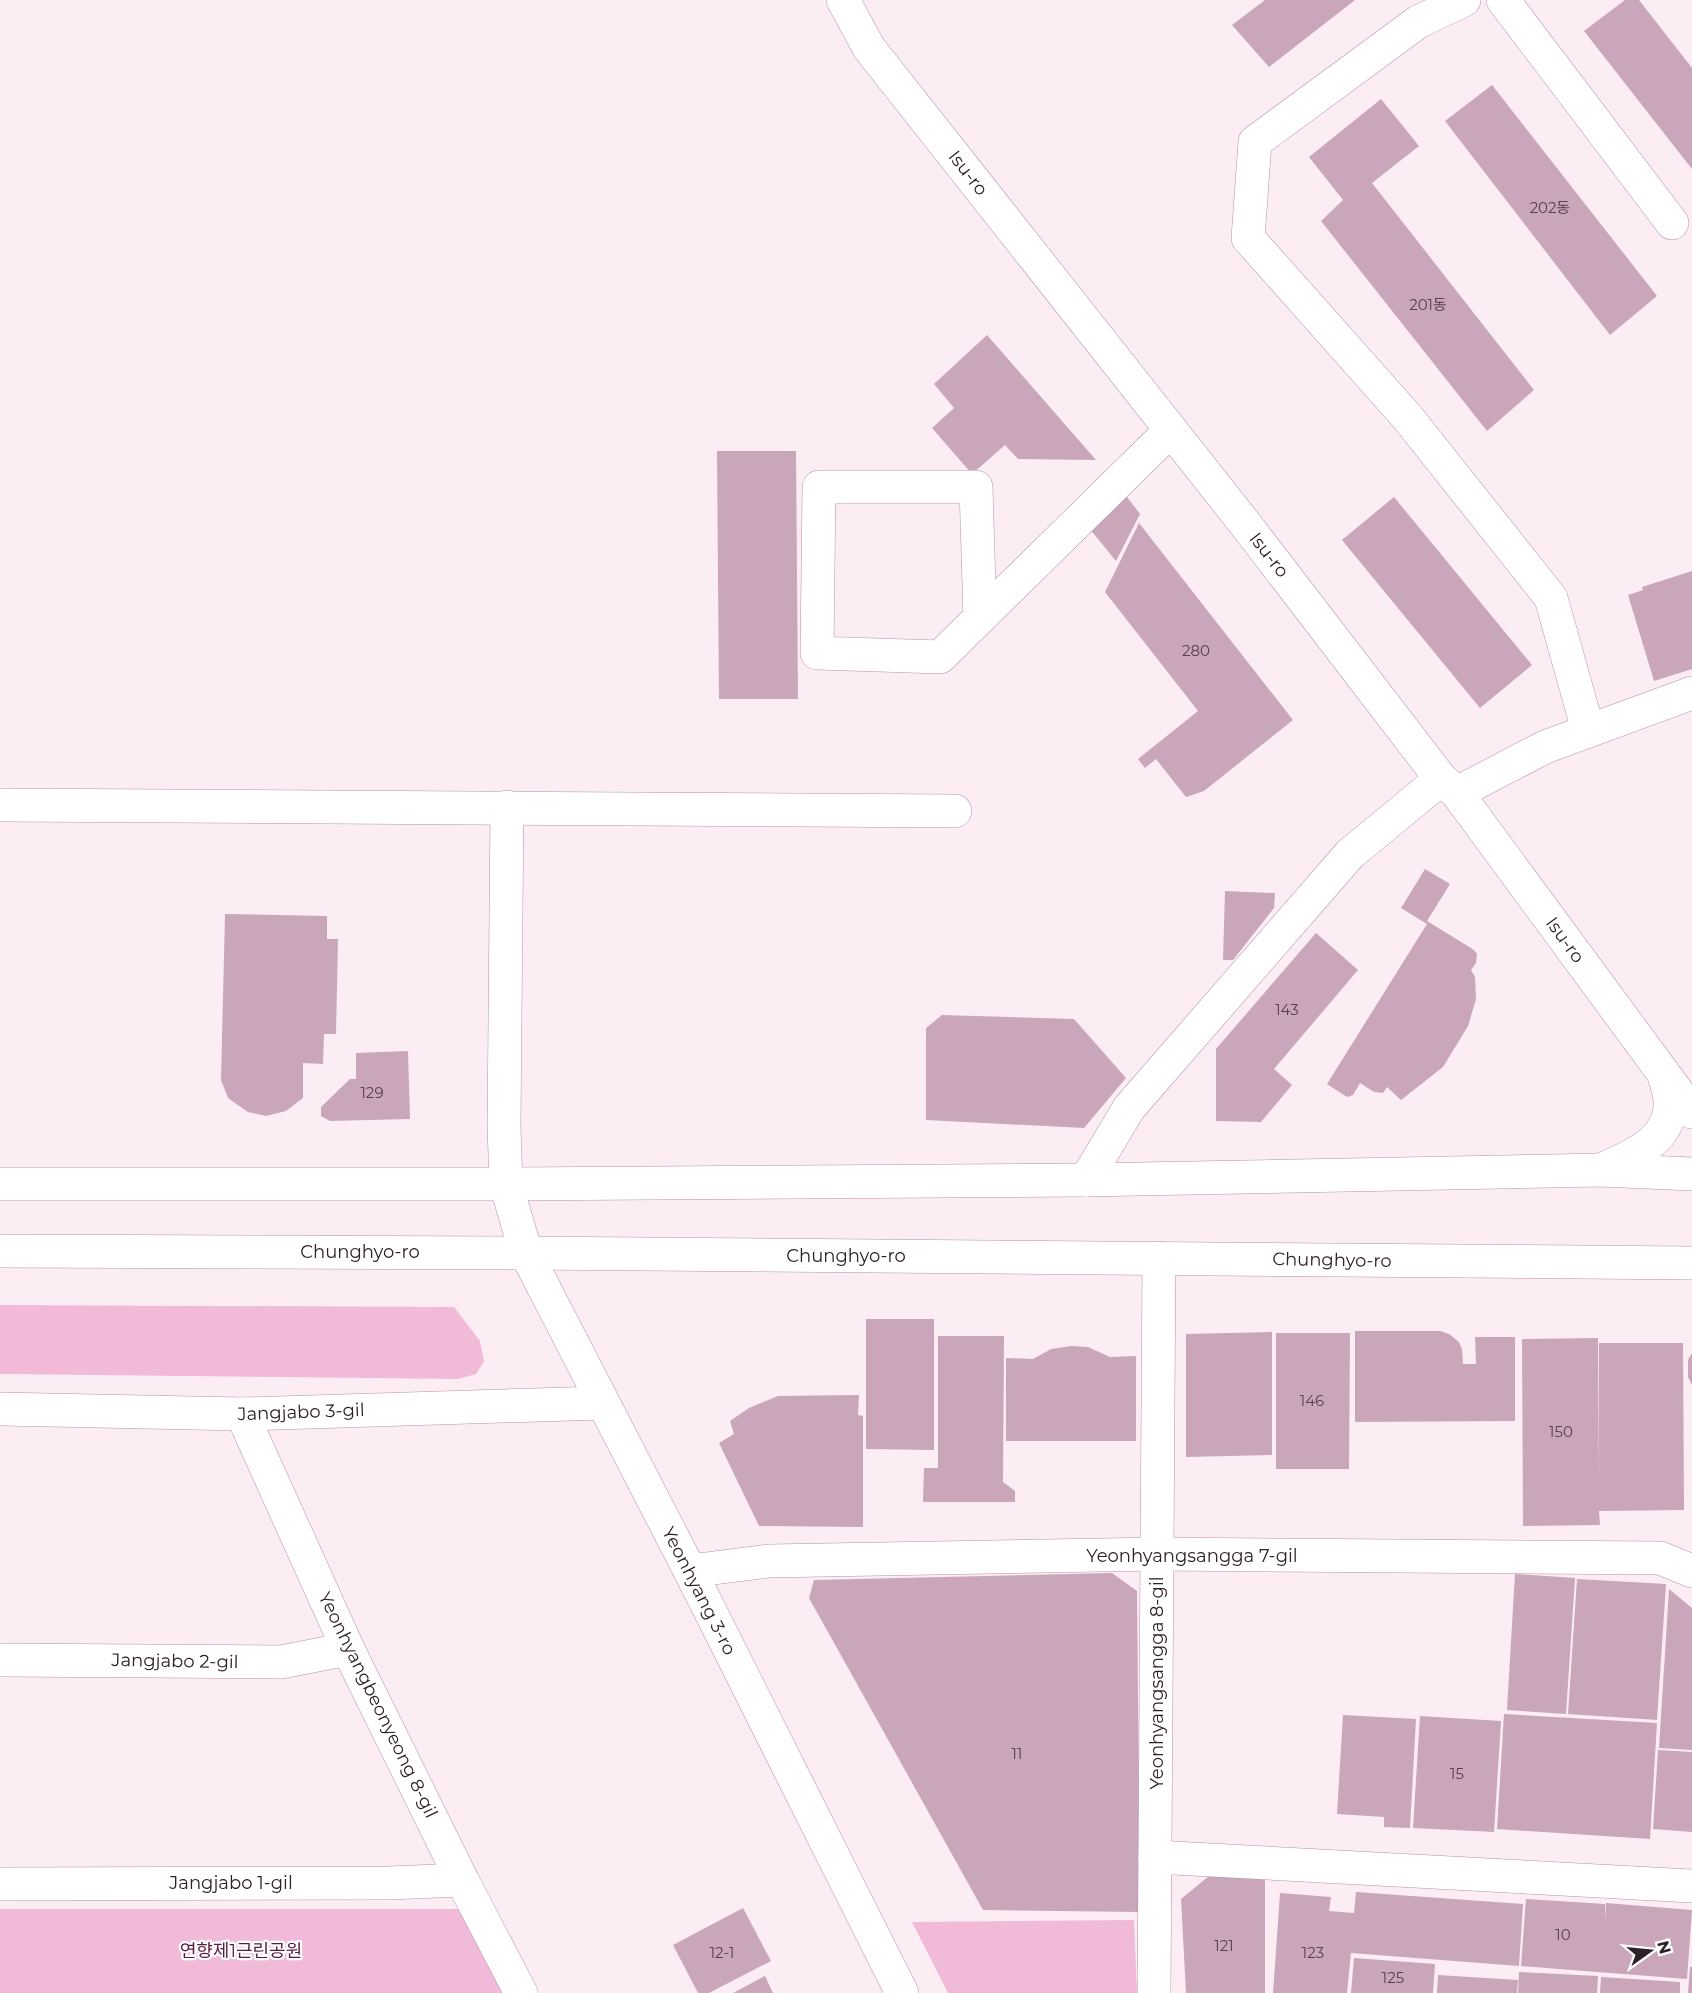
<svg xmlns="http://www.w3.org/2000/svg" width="1692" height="1993" font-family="Montserrat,'Noto Sans KR',sans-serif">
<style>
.green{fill:#f0bad8}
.building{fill:#c9a6b9}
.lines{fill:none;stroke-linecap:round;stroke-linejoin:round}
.minor-casing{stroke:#b592a6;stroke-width:34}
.major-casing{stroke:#b592a6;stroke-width:34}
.minor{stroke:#fff;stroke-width:33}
.major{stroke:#fff;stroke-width:33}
.labels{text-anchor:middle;stroke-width:4.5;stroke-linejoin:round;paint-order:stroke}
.number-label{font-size:15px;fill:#55424c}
.street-label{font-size:18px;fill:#2e2028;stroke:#fff}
.park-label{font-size:18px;fill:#591b43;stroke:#fff}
</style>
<rect width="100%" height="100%" fill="#fcedf5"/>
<g class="green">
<polygon points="0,1305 454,1307 480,1341 484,1361 476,1374 458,1379 0,1374"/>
<polygon points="0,1909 463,1909 502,1993 0,1993"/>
<polygon points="1134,1920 1137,1993 948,1993 912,1922"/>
</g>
<g class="building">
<polygon points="1265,0 1355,0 1269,67 1232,25"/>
<polygon points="1625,0 1639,0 1692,68 1692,169 1584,31"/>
<polygon points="1492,85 1657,296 1610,335 1445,121"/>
<polygon points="1381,99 1419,146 1372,183 1534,390 1487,431 1321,221 1343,200 1309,157"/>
<polygon points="987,335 1096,460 1018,459 1005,445 972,474 932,428 954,408 934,384"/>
<polygon points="717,451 796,451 798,699 719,699"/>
<polygon points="1127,497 1140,514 1116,561 1089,528"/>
<polygon points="1394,497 1532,665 1480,708 1342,540"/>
<polygon points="1139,523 1293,720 1204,791 1186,797 1156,759 1145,768 1138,759 1198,711 1105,592"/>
<polygon points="1692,571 1692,669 1654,681 1628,595 1643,590 1642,587"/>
<polygon points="1425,869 1450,884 1427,921 1474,950 1477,954 1476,963 1471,970 1475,977 1476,999 1468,1026 1443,1067 1401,1100 1387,1087 1383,1093 1374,1092 1360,1083 1353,1095 1347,1097 1327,1084 1427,924 1401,908"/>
<polygon points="1225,891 1275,893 1274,908 1233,960 1223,960"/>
<polygon points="225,914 327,916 327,939 338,939 336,1034 324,1034 323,1064 303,1063 303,1098 286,1111 266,1116 248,1112 228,1098 221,1080"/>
<polygon points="1316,933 1358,970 1274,1069 1292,1085 1261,1122 1216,1121 1216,1049"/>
<polygon points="942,1015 1074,1019 1126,1078 1084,1128 926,1120 926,1028"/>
<polygon points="408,1051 410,1119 330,1121 321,1116 321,1107 350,1079 356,1079 356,1053"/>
<polygon points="866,1319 934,1319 934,1450 866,1449"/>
<polygon points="1355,1331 1440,1331 1449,1334 1459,1342 1462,1349 1463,1364 1476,1364 1475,1337 1515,1337 1515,1421 1355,1422"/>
<polygon points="1272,1332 1272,1455 1186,1457 1186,1334"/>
<polygon points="1276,1333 1350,1333 1349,1469 1276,1469"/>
<polygon points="938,1336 1004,1336 1003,1482 1015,1491 1015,1502 923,1502 924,1468 938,1468"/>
<polygon points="1598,1338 1599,1484 1599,1343 1683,1343 1684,1510 1599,1511 1600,1525 1523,1526 1522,1339"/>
<polygon points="1071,1346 1088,1347 1110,1357 1136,1356 1136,1441 1006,1441 1006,1358 1033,1359 1051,1349"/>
<polygon points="1692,1353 1692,1385 1688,1377 1688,1360"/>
<polygon points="859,1395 858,1415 863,1416 863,1527 759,1526 719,1443 734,1434 730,1421 749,1408 778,1396"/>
<polygon points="1112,1573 1137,1591 1140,1912 983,1910 809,1598 814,1580"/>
<polygon points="1515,1574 1575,1578 1566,1714 1507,1710"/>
<polygon points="1577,1579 1666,1584 1657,1720 1568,1714"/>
<polygon points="1669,1589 1692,1608 1692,1750 1659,1748"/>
<polygon points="1504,1714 1657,1723 1650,1839 1497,1829"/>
<polygon points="1343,1715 1416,1719 1410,1828 1384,1827 1384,1817 1337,1814"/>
<polygon points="1420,1716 1501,1721 1494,1832 1413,1828"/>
<polygon points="1658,1750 1692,1752 1692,1832 1653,1829"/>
<polygon points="1209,1876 1265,1876 1265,1993 1186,1993 1181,1899"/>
<polygon points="1356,1892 1523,1904 1519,1966 1351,1953 1347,1993 1273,1993 1280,1893 1331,1897 1329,1911 1354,1913"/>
<polygon points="1526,1899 1605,1904 1605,1921 1606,1903 1692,1910 1687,1979 1521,1966"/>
<polygon points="743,1908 771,1961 709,1993 698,1993 673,1945"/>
<polygon points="1354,1958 1435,1964 1433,1993 1351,1993"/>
<polygon points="1690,1967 1692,1967 1692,1993 1688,1993"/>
<polygon points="1519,1972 1598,1976 1597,1993 1518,1993"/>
<polygon points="1438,1975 1518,1980 1517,1993 1437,1993"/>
<polygon points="765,1976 773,1993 733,1993"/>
<polygon points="1601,1977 1680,1982 1680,1993 1600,1993"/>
</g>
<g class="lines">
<defs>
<g id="minor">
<polyline points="1464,0 1418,22 1255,142 1248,238 1408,418 1551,598 1588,730"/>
<polyline points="1503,0 1672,223"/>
<polyline points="980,618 976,487 819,487 817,653 940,657 1171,430"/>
<polyline points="1457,793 1545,747 1692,693"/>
<polyline points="0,805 955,811"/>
<polyline points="507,807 504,1126 506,1184 526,1253 690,1571 902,1993"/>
<polyline points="1086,1180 1129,1108 1350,854 1441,779"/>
<polyline points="0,1409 242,1414 602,1403"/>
<polyline points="242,1414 348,1649 462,1880 521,1993"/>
<polyline points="690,1571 769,1561 1158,1554 1660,1558 1692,1571"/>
<polyline points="0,1660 281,1662 348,1649"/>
<polyline points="1155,1857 1692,1886"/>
<polyline points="0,1884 389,1883 462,1880"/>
<polyline points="1154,1993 1159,1258"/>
</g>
<g id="major">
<polyline points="843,0 869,48 1246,525 1441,779 1457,793 1692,1112"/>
<path d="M 1603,1169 C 1631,1157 1672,1140 1670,1102 C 1670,1093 1666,1083 1664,1074"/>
<polyline points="0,1184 506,1184 1086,1180 1601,1170 1692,1174"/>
<polyline points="0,1251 526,1253 1692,1263"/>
</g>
</defs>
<use href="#minor" class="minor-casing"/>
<use href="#major" class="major-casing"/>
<use href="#minor" class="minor"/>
<use href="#major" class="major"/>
</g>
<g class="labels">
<g class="number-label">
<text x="1550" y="213">202동</text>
<text x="1428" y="310">201동</text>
<text x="1196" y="656">280</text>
<text x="1287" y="1015">143</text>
<text x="372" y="1098">129</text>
<text x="1312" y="1406">146</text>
<text x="1561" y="1437">150</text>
<text x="1017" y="1759">11</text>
<text x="1457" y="1779">15</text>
<text x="1563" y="1940">10</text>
<text x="1224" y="1951">121</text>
<text x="722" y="1958">12-1</text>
<text x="1313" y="1958">123</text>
<text x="1393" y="1983">125</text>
</g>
<g class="street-label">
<text transform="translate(968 173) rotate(52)" y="6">Isu-ro</text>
<text transform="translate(1269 555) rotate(52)" y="6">Isu-ro</text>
<text transform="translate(1565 940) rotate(54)" y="6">Isu-ro</text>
<text x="360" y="1258">Chunghyo-ro</text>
<text x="846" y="1262">Chunghyo-ro</text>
<text transform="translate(1332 1260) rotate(1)" y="6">Chunghyo-ro</text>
<text transform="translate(301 1412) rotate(-2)" y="6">Jangjabo 3-gil</text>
<text x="1192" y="1562">Yeonhyangsangga 7-gil</text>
<text transform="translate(699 1591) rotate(63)" y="6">Yeonhyang 3-ro</text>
<text transform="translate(175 1661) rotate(1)" y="6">Jangjabo 2-gil</text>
<text transform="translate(1157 1683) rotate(-90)" y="6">Yeonhyangsangga 8-gil</text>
<text transform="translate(378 1705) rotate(64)" y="6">Yeonhyangbeonyeong 8-gil</text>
<text x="231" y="1889">Jangjabo 1-gil</text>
</g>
<g class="park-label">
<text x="241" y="1957">연향제1근린공원</text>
</g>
</g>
<g transform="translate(1650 1951) rotate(75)" stroke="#ffffff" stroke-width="4.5" paint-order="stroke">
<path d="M0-4.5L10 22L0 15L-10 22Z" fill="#2e2028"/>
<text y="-9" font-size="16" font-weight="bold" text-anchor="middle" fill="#2e2028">N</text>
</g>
</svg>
